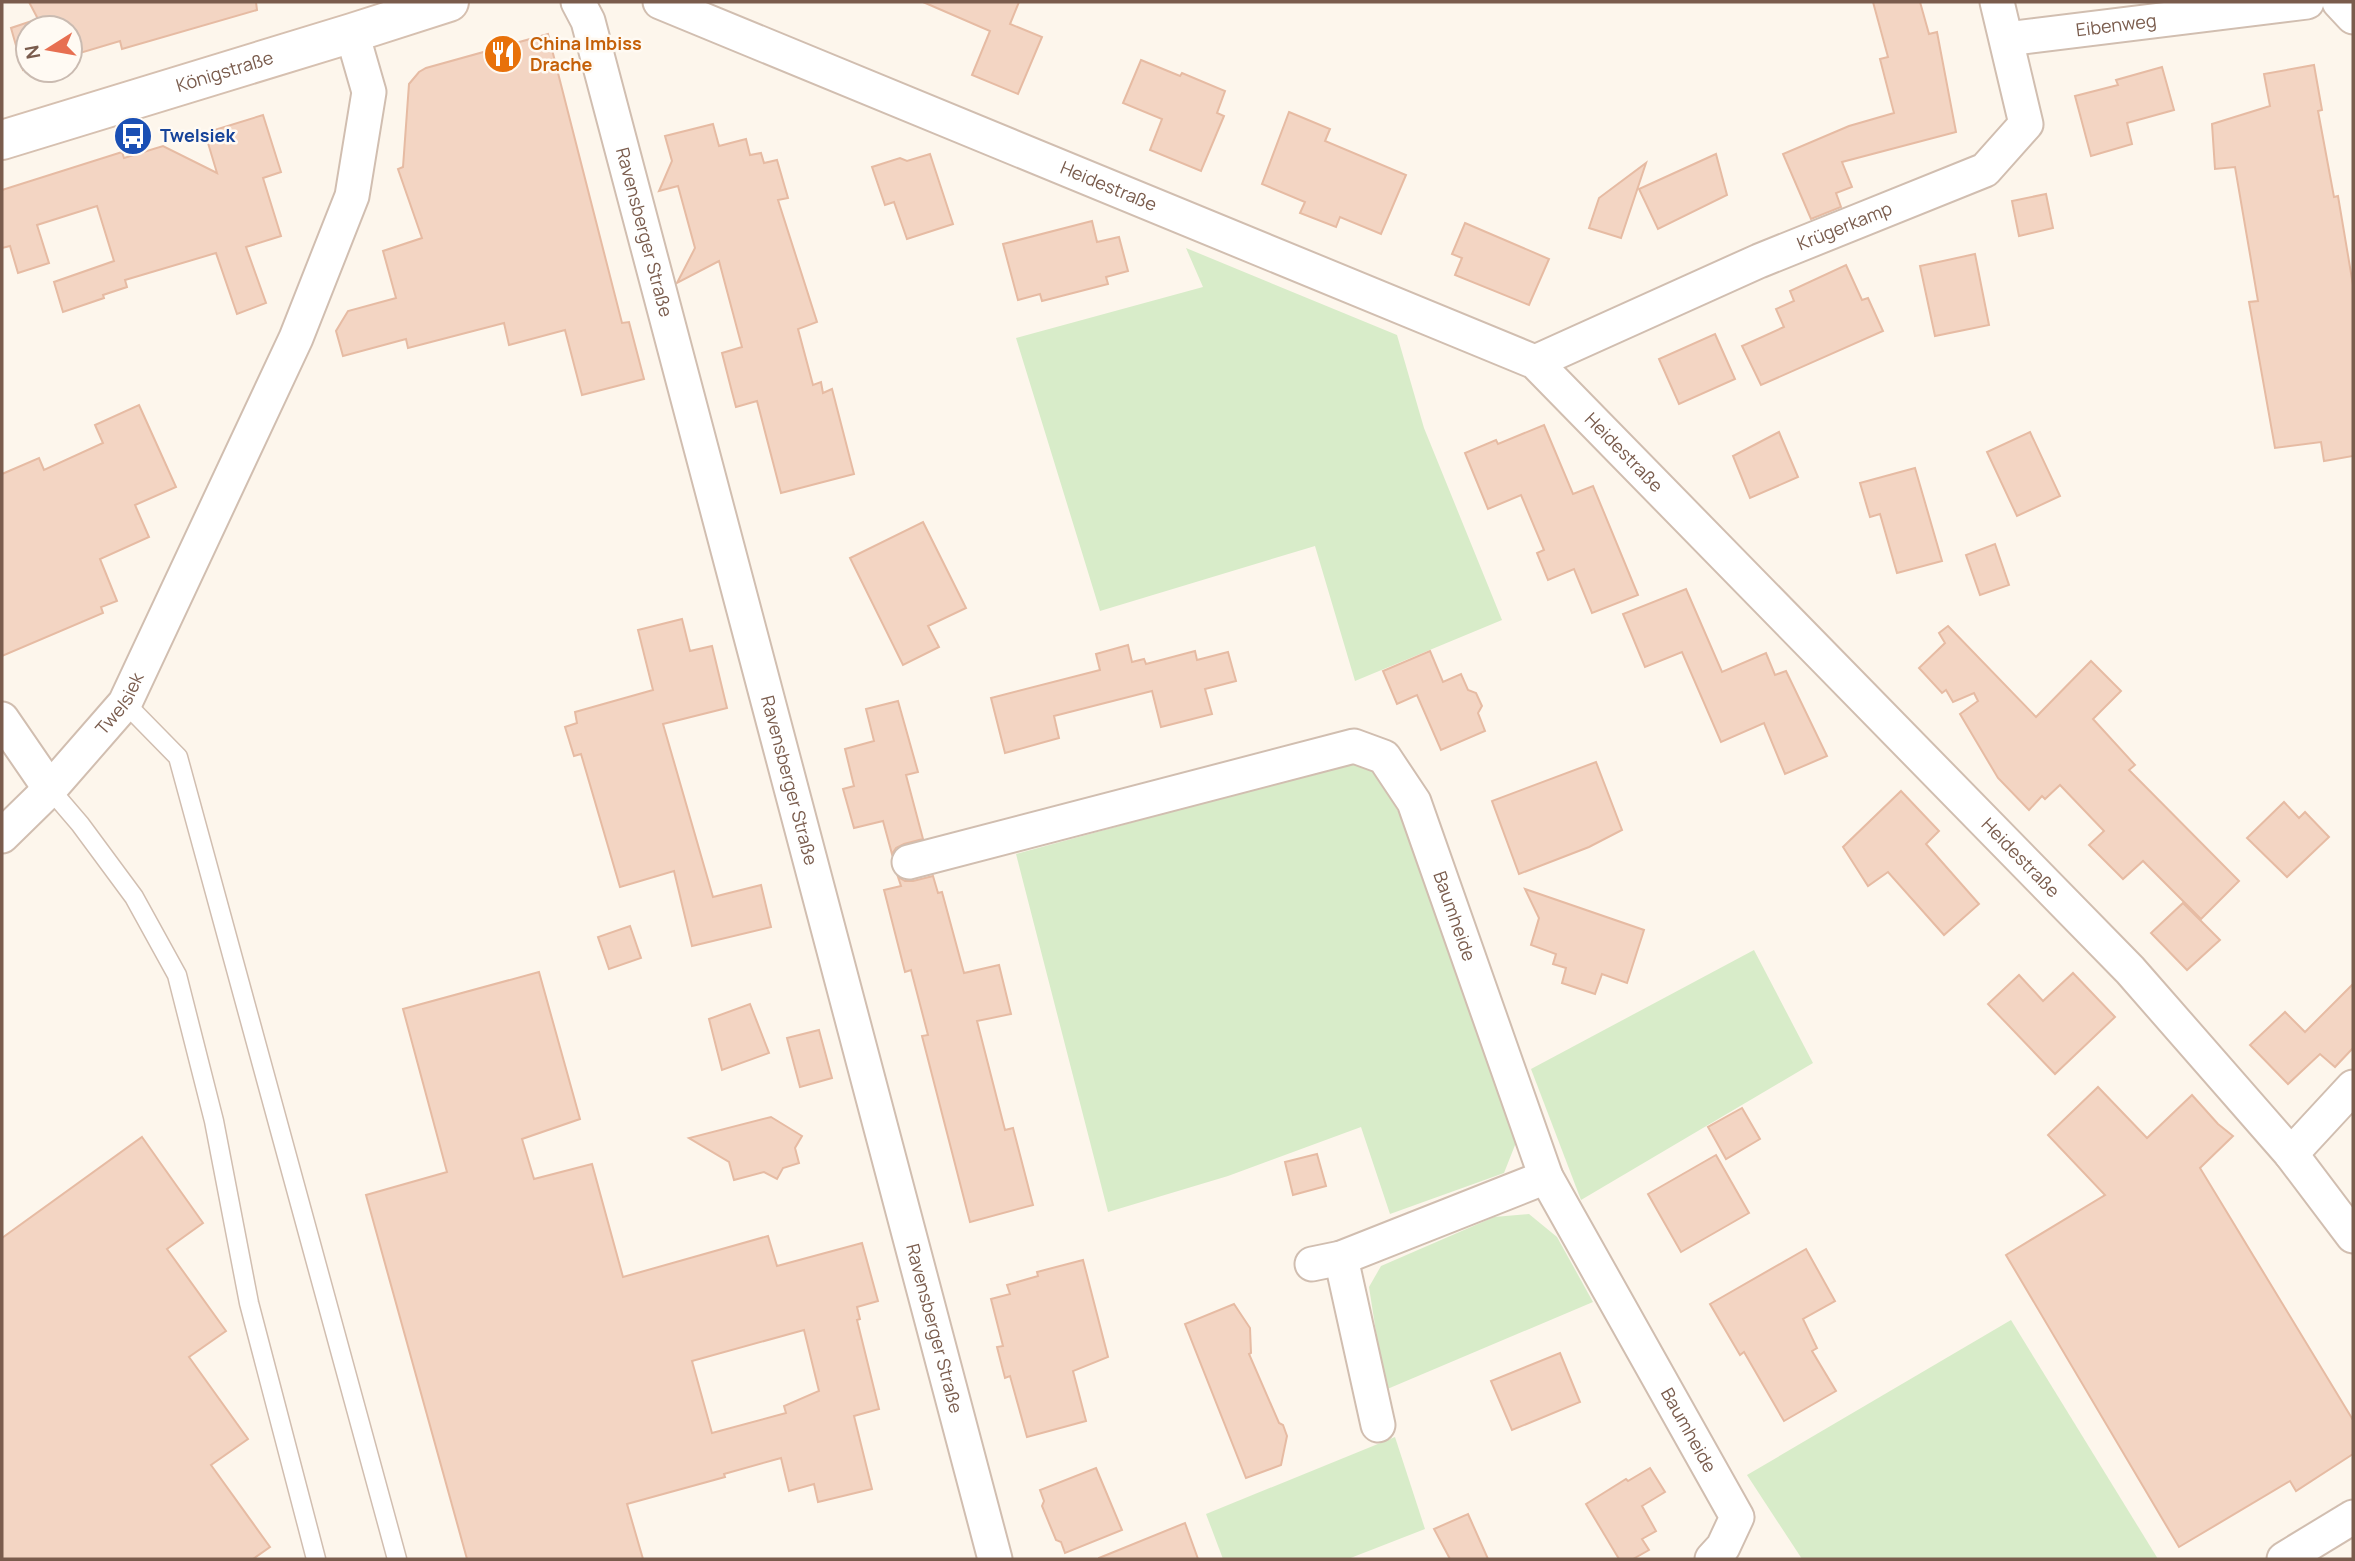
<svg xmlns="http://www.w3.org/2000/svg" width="2355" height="1561" font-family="Manrope,sans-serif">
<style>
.green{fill:#d8ecc9}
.building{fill:#f3d5c3;stroke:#e6bba3;stroke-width:2;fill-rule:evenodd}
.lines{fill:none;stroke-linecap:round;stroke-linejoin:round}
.lane-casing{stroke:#d1beb0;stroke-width:21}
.street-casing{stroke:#d1beb0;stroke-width:37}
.secondary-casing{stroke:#d6c0b0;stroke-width:42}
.lane{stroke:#fff;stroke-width:18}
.street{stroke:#fff;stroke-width:33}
.secondary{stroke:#fff;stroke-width:38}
.labels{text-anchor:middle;stroke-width:5;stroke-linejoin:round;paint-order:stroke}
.street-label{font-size:18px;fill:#7a5c4d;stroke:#fffaf3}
.food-label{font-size:18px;font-weight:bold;fill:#c56008;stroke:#fffaf3;text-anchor:start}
.transit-label{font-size:18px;font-weight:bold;fill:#164399;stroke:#fffaf3;text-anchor:start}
</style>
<rect width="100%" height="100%" fill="#fdf6ec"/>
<g class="green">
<polygon points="1186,248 1397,335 1424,428 1502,620 1355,681 1315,546 1100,611 1016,338 1203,287"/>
<polygon points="1355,762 1376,774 1402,818 1517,1140 1504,1173 1390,1214 1361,1127 1228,1176 1108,1212 1016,854"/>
<polygon points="1754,950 1813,1063 1581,1200 1531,1069"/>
<polygon points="1529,1214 1557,1237 1593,1302 1385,1390 1369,1287 1381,1266 1494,1217"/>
<polygon points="2011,1320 2158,1559 1802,1559 1747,1475"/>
<polygon points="1395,1437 1425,1529 1348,1559 1223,1559 1206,1514"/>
</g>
<g class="building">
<polygon points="29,2 256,2 257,10 122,49 120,41 70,56 70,28 28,28 28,69 23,70 11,28 38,19"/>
<polygon points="923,2 1019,2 1010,24 1042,37 1018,94 972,75 990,31"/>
<polygon points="1873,2 1920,2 1929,34 1937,32 1956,132 1842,162 1852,187 1836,193 1841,207 1811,219 1783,154 1849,126 1894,113 1880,59 1888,57"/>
<polygon points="548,34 622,323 629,322 644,379 582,395 565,330 509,345 504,323 408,348 406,339 343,356 336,331 348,311 396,298 383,251 422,238 398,169 403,167 409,84 419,72 426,68"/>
<polygon points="1141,60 1180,76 1182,73 1225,91 1217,113 1224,116 1201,171 1150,150 1162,119 1123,103"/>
<polygon points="2314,65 2322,110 2318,111 2334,197 2338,196 2353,285 2353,456 2324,461 2321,442 2275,448 2249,302 2258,301 2235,167 2215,169 2212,124 2270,106 2264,74"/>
<polygon points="2162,67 2174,110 2127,123 2132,144 2091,156 2075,96 2118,85 2116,80"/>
<polygon points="1289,112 1330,129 1325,141 1406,175 1381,234 1340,217 1336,227 1300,213 1305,202 1262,184"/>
<polygon points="263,115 281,172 263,178 281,236 246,247 266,303 237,314 216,253 125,280 127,287 103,295 104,298 63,312 54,282 114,261 97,206 37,225 49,263 18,273 10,246 2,248 2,190 122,152 124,158 163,146 217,173 205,133"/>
<polygon points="713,124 719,146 746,139 750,155 761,153 764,163 777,160 788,198 778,200 817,322 798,329 813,385 821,382 823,393 832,389 854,474 781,493 757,401 736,407 732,392 722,353 742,347 719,261 677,283 695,248 678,186 659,191 672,161 665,136"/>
<polygon points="930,154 953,224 907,239 894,202 885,205 872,167 900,158 907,161"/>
<polygon points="1716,154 1727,195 1658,229 1639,189"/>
<polygon points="1646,163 1621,238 1589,228 1599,198"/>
<polygon points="2046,194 2053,228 2019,236 2012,201"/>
<polygon points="1092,221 1097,242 1119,237 1128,271 1106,277 1108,284 1042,301 1040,294 1018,300 1003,244"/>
<polygon points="1465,223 1549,259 1529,305 1455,275 1462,258 1452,254"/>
<polygon points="1975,254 1989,325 1935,336 1920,266"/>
<polygon points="1846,265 1862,300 1868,298 1883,331 1761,385 1742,346 1784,327 1776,309 1794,301 1790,291"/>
<polygon points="1715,334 1735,379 1679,404 1659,359"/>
<polygon points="139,405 176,487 135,505 149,537 100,559 117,601 101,607 103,613 2,656 2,474 39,458 44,470 103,443 95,425"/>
<polygon points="1544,425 1573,494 1593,486 1638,595 1592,613 1574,569 1548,580 1537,553 1544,550 1521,495 1488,509 1465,453 1496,440 1498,444"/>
<polygon points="1779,432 1798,477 1750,498 1733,456"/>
<polygon points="2030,432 2060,496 2017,516 1987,452"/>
<polygon points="1915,468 1942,561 1897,573 1880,514 1870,517 1860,483"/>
<polygon points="923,522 966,608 928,626 939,647 903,665 850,558"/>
<polygon points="1995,544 2009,585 1980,595 1966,555"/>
<polygon points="1686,589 1722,672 1766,653 1775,675 1786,671 1827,756 1785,774 1764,723 1721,742 1682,652 1645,667 1623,614"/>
<polygon points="682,619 690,651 712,646 727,708 663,724 713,897 761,885 771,927 692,946 674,871 620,887 581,754 574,756 565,727 577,723 575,712 653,690 638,630"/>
<polygon points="1948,626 2036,717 2091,661 2121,691 2093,719 2135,765 2129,770 2239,881 2201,919 2143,861 2123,879 2089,845 2104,831 2060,785 2045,799 2042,796 2029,810 1998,778 1960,714 1978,701 1974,693 1953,702 1946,690 1942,693 1919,668 1945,643 1939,633"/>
<polygon points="1128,645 1132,662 1144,659 1146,664 1195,651 1197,660 1228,652 1236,681 1205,689 1212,714 1161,727 1152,691 1054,716 1059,738 1005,753 991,698 1100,670 1096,654"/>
<polygon points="1430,651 1443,682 1461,674 1468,690 1476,693 1482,706 1478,713 1485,731 1441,750 1417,695 1397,704 1383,671"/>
<polygon points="898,701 918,772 906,775 923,839 904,844 896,848 892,854 883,821 854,828 843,789 854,786 845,749 874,741 866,709"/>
<polygon points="1596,762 1622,830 1589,847 1519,874 1492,801"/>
<polygon points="1901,791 1939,831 1926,844 1979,904 1944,935 1888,872 1868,886 1843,847"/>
<polygon points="2284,802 2299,818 2305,812 2329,837 2287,877 2247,838"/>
<polygon points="933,876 938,893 942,892 964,973 999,965 1011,1014 977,1021 1005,1130 1013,1128 1033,1205 970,1222 922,1036 928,1035 911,970 905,972 884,890 901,886 898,877 905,881 913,881"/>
<polygon points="1525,889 1644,930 1627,983 1602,974 1595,994 1562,983 1566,968 1553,964 1556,954 1531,945 1539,918"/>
<polygon points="2183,903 2220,940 2187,970 2151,933"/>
<polygon points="630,926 641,958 609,969 598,937"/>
<path d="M 539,972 L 580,1119 L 522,1139 L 534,1179 L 592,1164 L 623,1277 L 768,1236 L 777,1266 L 862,1243 L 878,1301 L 857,1307 L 860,1319 L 857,1320 L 879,1409 L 854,1416 L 872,1489 L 818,1502 L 814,1484 L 789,1491 L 781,1458 L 724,1474 L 725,1477 L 627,1504 L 643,1559 L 467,1559 L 366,1195 L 447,1172 L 403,1009 ZM 804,1330 L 819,1391 L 784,1406 L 786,1413 L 712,1433 L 692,1361 Z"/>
<polygon points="2073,973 2115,1017 2055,1074 1988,1004 2019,975 2043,1001"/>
<polygon points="2353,984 2353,1048 2335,1067 2320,1054 2288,1084 2250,1045 2285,1012 2305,1032"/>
<polygon points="750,1004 769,1053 722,1070 709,1019"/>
<polygon points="819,1030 832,1078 800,1087 787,1038"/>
<polygon points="2098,1087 2147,1138 2192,1095 2218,1124 2233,1136 2200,1168 2353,1420 2353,1454 2296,1491 2290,1481 2179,1547 2006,1255 2105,1195 2048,1135"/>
<polygon points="1742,1108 1760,1139 1726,1159 1708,1127"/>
<polygon points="771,1117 802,1136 795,1148 799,1163 783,1168 777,1179 764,1172 734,1180 729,1162 689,1138"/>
<polygon points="142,1137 203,1223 167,1249 226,1331 189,1357 248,1439 211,1465 270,1547 253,1559 2,1559 2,1238"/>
<polygon points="1317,1154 1326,1186 1293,1195 1285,1162"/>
<polygon points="1716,1155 1749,1213 1681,1252 1648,1194"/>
<polygon points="1806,1249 1835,1301 1803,1319 1817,1348 1812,1351 1836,1391 1784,1421 1744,1352 1740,1355 1710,1304"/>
<polygon points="1083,1260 1108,1357 1073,1371 1086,1421 1027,1437 1010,1376 1005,1378 997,1347 1003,1346 991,1299 1010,1294 1007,1285 1038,1276 1037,1272"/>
<polygon points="1234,1304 1250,1328 1251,1353 1249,1354 1279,1423 1283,1425 1287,1436 1281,1465 1246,1478 1185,1324"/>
<polygon points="1560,1353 1580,1402 1512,1430 1491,1381"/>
<polygon points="1096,1468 1122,1530 1065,1553 1061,1542 1056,1540 1042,1506 1044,1501 1040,1490"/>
<polygon points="1650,1468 1665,1492 1642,1506 1656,1531 1642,1539 1649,1550 1633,1559 1619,1559 1586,1504 1626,1479 1628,1481"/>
<polygon points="1468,1514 1488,1559 1450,1559 1434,1529"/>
<polygon points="1185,1523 1198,1559 1099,1559 1099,1558"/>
</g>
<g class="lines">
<defs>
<g id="lane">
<polyline points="125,703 178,757 397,1559"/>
<polyline points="50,789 80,824 134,897 177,975 214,1121 249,1303 316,1559"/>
</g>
<g id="street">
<path id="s1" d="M 578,2 L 588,21 L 995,1559"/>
<path id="s2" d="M 660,2 L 1535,362 L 2130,970 L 2291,1154 L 2353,1236"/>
<polyline points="2339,2 2353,17"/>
<path id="s3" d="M 2007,39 L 2307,2"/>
<path id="s4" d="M 1535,362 L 1759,261 L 1985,170 L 2026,124 L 1997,2"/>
<polyline points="2,719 50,789"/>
<path id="s5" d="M 2,836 L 50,789 L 125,703 L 296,338 L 352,196 L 369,92 L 352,33"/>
<path id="s6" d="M 909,862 L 1354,746 L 1384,757 L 1414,802 L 1546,1177 L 1737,1517 L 1723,1547 L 1712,1559"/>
<polyline points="2291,1154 2353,1087"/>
<polyline points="1341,1258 1378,1425"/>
<polyline points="1312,1264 1341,1258 1546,1177"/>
<polyline points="2284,1559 2353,1517"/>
</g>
<g id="secondary">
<path id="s7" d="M 2,140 L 352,33 L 449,2"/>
</g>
</defs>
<use href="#lane" class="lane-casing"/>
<use href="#street" class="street-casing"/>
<use href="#secondary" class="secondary-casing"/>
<use href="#lane" class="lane"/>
<use href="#street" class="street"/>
<use href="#secondary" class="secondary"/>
</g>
<defs>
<symbol id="restaurant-disc" viewBox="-11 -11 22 22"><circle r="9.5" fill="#e8710a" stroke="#fffaf3"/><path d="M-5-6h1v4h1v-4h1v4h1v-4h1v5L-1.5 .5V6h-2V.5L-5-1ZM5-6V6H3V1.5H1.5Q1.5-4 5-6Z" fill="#fff"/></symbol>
<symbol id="bus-disc" viewBox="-11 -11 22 22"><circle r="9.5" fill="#1a4fb4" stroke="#fffaf3"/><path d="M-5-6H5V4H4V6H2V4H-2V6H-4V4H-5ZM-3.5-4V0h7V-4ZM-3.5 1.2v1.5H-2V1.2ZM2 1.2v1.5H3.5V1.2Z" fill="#fff"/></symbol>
</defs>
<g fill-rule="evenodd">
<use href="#restaurant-disc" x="481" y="32" width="44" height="44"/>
<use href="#bus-disc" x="111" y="114" width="44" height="44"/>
</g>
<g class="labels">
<g class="street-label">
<text dy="6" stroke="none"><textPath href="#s3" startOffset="110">Eibenweg</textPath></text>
<text dy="6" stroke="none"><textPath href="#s7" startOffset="233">Königstraße</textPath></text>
<text dy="6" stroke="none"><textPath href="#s2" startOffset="485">Heidestraße</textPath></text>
<text dy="6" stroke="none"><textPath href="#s4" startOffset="338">Krügerkamp</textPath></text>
<text dy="6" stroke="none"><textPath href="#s1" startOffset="240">Ravensberger Straße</textPath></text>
<text dy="6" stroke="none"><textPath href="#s2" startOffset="1073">Heidestraße</textPath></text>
<text dy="6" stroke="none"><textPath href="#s5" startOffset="178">Twelsiek</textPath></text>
<text dy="6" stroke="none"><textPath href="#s1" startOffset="807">Ravensberger Straße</textPath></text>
<text dy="6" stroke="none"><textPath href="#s2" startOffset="1640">Heidestraße</textPath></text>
<text dy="6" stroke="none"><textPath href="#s6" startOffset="667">Baumheide</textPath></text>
<text dy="6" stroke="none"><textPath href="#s1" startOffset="1374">Ravensberger Straße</textPath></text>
<text dy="6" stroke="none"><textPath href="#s6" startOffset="1234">Baumheide</textPath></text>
</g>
<g class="food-label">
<text x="530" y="50">China Imbiss<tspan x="530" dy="21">Drache</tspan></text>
</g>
<g class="transit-label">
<text x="160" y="142">Twelsiek</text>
</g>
</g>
<rect width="2355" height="1561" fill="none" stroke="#7a5c4d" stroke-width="7"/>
<g transform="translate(49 49) rotate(259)"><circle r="33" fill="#fffaf3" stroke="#cabbb1" stroke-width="2"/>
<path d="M0-5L12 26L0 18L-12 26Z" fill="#e76f51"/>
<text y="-10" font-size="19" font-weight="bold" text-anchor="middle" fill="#7a5c4d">N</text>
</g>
</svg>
